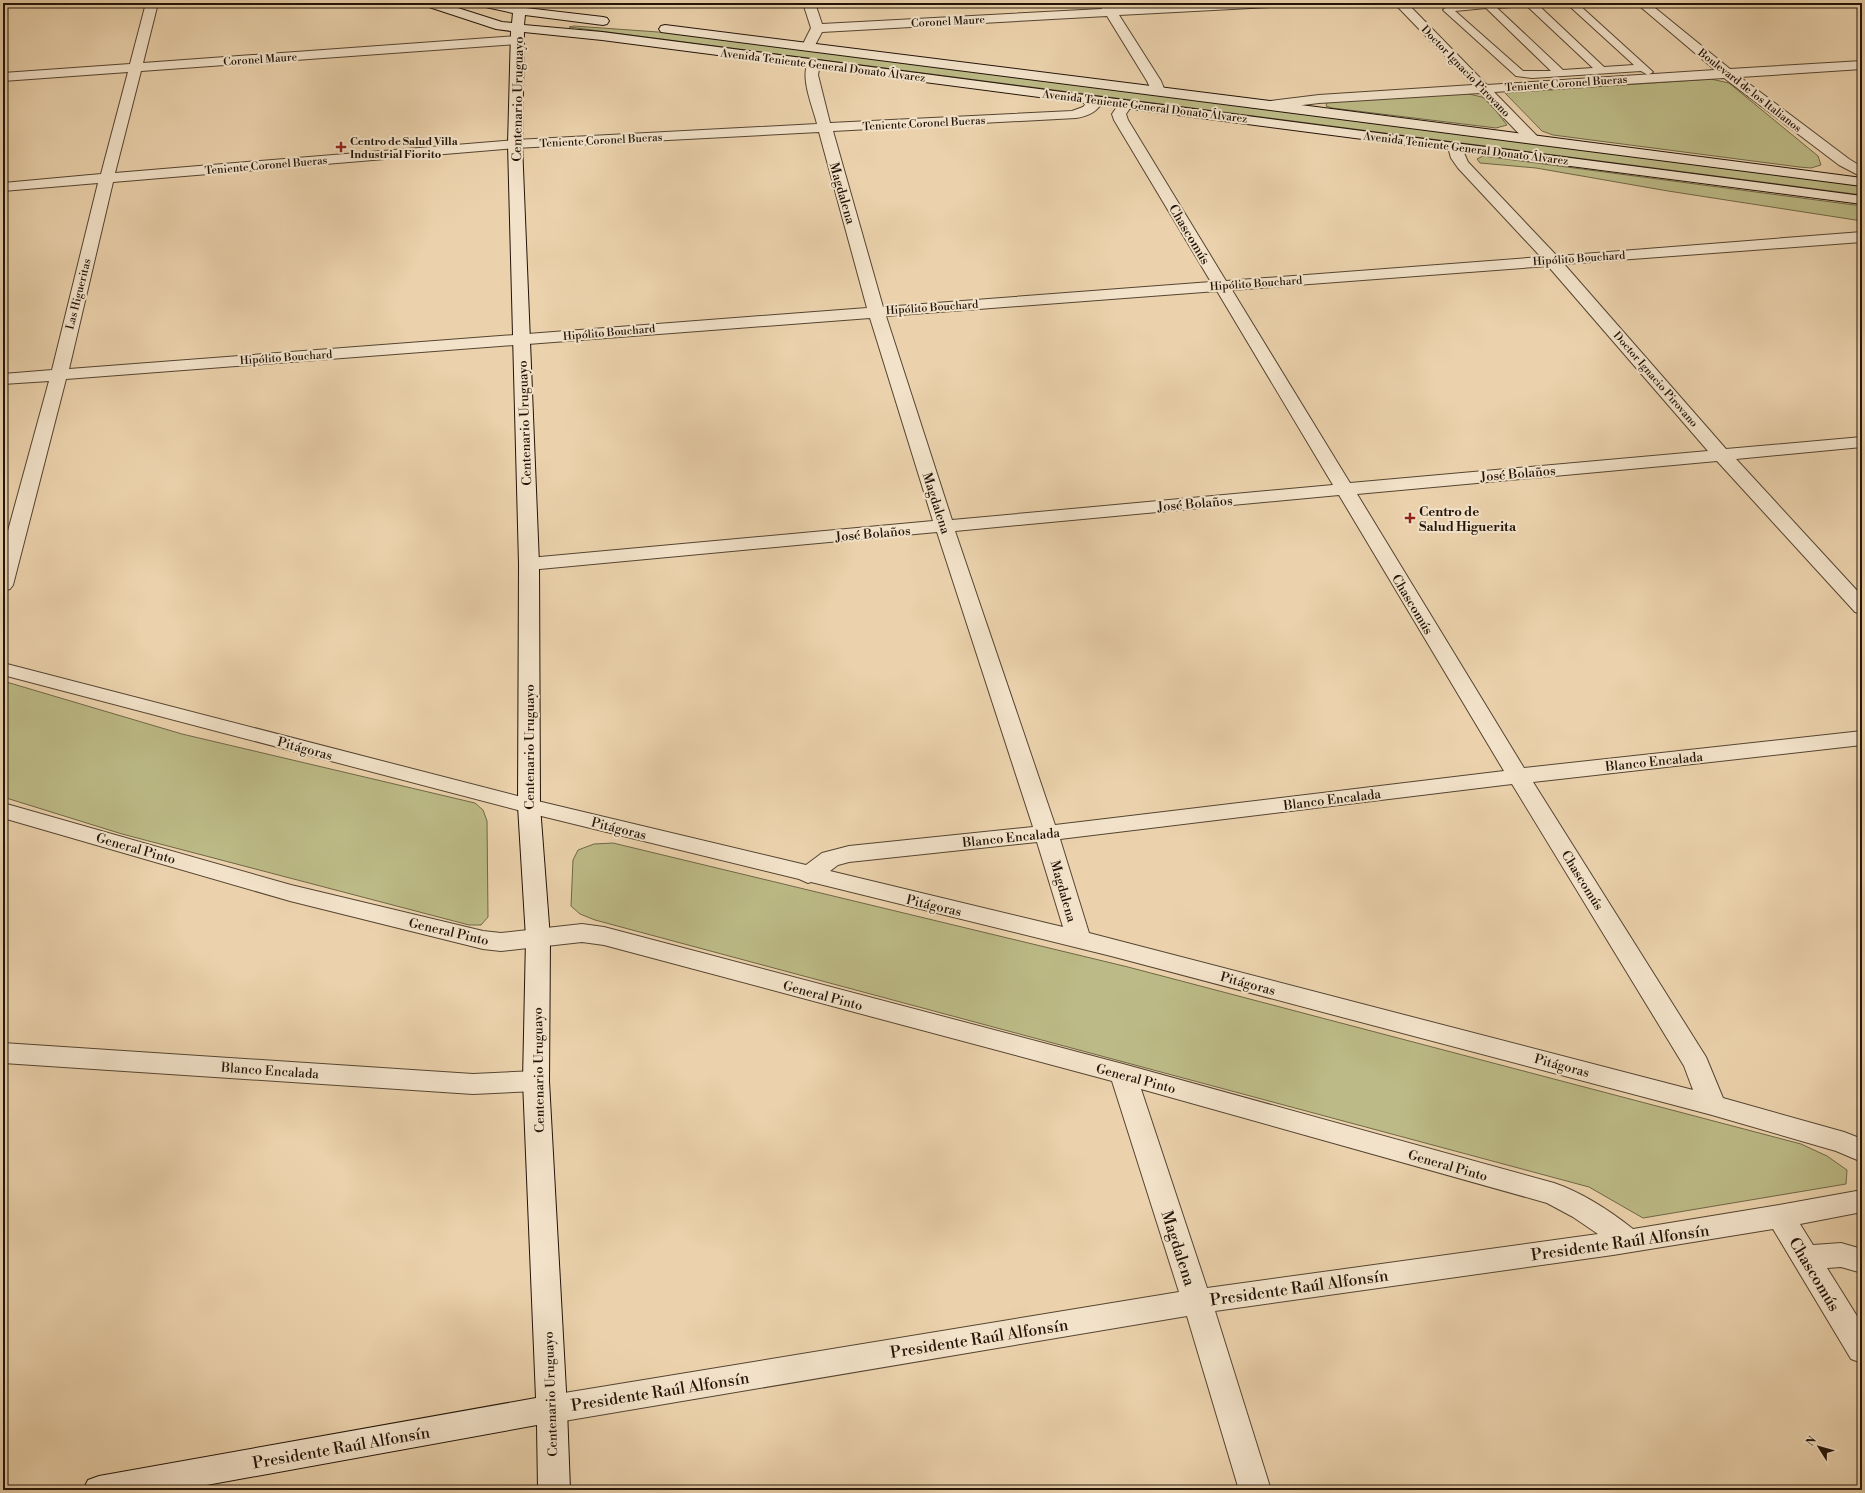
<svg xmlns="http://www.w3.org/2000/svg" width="1865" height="1493" font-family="'Libre Bodoni',serif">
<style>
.green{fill:#bcba86;stroke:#706747}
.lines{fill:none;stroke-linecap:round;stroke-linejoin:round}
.lane-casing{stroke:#554431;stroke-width:2}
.street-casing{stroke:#554431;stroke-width:2}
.secondary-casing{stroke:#231408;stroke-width:2}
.lane{fill:#f2e2c9;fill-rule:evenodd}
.street{fill:#f2e2c9;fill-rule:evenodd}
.secondary{fill:#f2e2c9;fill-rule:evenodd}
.poi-dot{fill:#8f2418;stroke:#f2e2c9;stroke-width:1.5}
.labels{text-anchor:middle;stroke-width:4;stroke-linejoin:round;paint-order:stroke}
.far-street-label{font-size:11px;fill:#231408;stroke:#f2e2c9}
.far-poi-label{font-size:11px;font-weight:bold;fill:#231408;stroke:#f2e2c9;text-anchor:start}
.street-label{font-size:13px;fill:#231408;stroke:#f2e2c9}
.poi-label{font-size:13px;font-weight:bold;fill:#231408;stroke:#f2e2c9;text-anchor:start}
.near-street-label{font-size:16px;fill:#231408;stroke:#f2e2c9}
</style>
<rect width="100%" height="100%" fill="#ebd2ac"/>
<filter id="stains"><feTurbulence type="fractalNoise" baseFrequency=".005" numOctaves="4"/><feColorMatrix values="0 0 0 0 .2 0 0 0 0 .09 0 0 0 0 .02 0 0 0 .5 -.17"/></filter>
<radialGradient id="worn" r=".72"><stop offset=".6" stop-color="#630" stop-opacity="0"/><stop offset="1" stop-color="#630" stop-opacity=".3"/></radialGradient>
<g class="green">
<polygon points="574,26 672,33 1862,186 1862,195 569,27"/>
<polygon points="1711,79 1729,83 1818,156 1821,165 1811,168 1799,167 1553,135 1542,131 1505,93"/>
<polygon points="1465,93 1486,98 1507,125 1496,128 1332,108 1326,106 1327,102"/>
<polygon points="1483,156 1862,206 1862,221 1668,191 1536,168 1480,163 1477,159"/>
<polygon points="3,681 182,734 475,803 483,810 487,821 488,917 481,925 469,925 122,834 3,797"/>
<polygon points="613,843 1128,967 1801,1144 1827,1156 1847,1170 1846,1184 1643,1218 1589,1187 595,920 580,914 571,906 573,860 578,850 594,844"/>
</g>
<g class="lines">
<defs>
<path id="lane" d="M 1474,3 L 1536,3 L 1604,67 L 1634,65 L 1566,3 L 1577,3 L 1653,72 L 1648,75 L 1641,71 L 1532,78 L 1516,76 L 1443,10 C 1450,2 1464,4 1474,3 ZM 1527,6 L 1593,68 L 1563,70 L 1497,8 ZM 1486,8 L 1551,71 L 1523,71 L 1455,11 Z"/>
<g id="street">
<path d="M 146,3 L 158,3 L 143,63 L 517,36 L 521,37 L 523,40 L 521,43 L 517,44 L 141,71 L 115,173 L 515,140 L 817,124 C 813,107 799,76 809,61 L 819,61 L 820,64 L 818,75 L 830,123 L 1072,111 L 1083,107 L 1092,97 L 1102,97 L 1104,100 C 1097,112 1089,116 1076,118 L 833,131 L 883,307 L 1211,282 L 1114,120 L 1112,114 L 1121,101 L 1131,101 L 1133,104 L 1126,114 L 1128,120 L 1226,281 L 1541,257 L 1458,168 L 1451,158 L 1448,147 L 1450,144 L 1460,144 L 1468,162 L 1557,256 L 1862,232 L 1862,242 L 1564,264 L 1726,449 L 1862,437 L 1862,447 L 1736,459 L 1862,596 L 1862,614 L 1855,612 L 1717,461 L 1357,494 L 1524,768 L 1862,731 L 1862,745 L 1533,782 L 1706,1057 L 1723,1098 L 1844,1132 L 1862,1139 L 1862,1162 L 1836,1151 L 1712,1115 L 1111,956 L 811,882 L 808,883 L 799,879 L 529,813 L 3,675 L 3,663 L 529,799 L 806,865 L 822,853 L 849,846 L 1033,827 L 937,532 L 529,570 L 522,568 L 519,564 L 522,560 L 529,558 L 933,521 L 870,318 L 66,379 L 13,585 L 10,589 L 3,591 L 3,549 L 49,381 L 3,384 L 3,374 L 52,370 L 98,183 L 3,191 L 3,183 L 101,174 L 128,72 L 3,81 L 3,73 L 130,64 ZM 819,132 L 867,308 L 69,369 L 113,182 L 515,148 ZM 1548,266 L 1708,451 L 1350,483 L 1232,290 ZM 1217,291 L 1333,485 L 952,520 L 886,316 ZM 1339,495 L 1504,771 L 1055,825 L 955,531 ZM 1512,784 L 1684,1066 L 1693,1090 L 1089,933 L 1060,839 ZM 1037,842 L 1063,927 L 830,871 L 838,865 L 849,862 Z"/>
<polygon points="803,3 815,3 822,24 1102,9 1099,3 1111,3 1114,8 1204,3 1276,3 1270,7 1119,15 1161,81 1165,91 1163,94 1153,94 1147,81 1107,16 822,32 813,49 803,49 802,46 811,28"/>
<polygon points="1394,3 1407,3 1487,85 1715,70 1636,3 1649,3 1730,69 1862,61 1862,69 1740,77 1849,159 1862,167 1862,177 1839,165 1724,78 1494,92 1537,136 1539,139 1537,142 1527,142 1480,93 1319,103 1270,109 1265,108 1263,105 1265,102 1270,101 1319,95 1473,85"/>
<path d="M 3,803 L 291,885 L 483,931 L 501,933 L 582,924 L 604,927 L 1123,1064 L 1554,1183 C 1583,1193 1609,1210 1633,1229 L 1779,1205 L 1862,1190 L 1862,1212 L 1800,1224 L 1813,1245 L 1841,1243 L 1862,1249 L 1862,1273 L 1841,1267 L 1827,1268 L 1862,1324 L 1862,1363 L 1851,1359 L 1773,1229 L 1613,1255 L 1215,1311 L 1271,1490 L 1239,1490 L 1187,1316 L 552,1423 L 541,1419 L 537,1409 L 541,1399 L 552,1395 L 1179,1292 L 1112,1081 L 604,945 L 582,942 L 501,951 L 483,949 L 290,901 L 3,818 ZM 1141,1089 L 1547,1203 L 1573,1217 L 1598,1234 L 1207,1288 Z"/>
<polygon points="3,1043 473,1074 536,1071 545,1074 549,1081 545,1088 536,1091 473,1094 3,1063"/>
</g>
<g id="secondary">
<polygon points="424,3 442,3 502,22 512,23 513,13 481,6 479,3 501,3 514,6 514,3 526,3 526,8 603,17 607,18 609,21 607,24 603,25 525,15 524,25 602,32 1862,196 1862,204 602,40 524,32 522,144 539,564 540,806 550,938 549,1081 567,1409 570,1490 538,1490 537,1425 179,1490 83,1490 88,1480 99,1476 536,1398 523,1081 526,938 518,806 519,564 508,144 511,31 496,29 426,6"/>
<polygon points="665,25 1270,101 1862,178 1862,186 661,32 659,29 661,26"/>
</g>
</defs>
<use href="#lane" class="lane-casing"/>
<use href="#street" class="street-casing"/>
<use href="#secondary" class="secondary-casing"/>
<use href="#lane" class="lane"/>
<use href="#street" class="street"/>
<use href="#secondary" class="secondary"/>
</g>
<g class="poi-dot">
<path d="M339 141h4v4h4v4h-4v4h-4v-4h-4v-4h4z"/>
<path d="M1408 512h4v4h4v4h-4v4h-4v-4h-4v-4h4z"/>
</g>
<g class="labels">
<g class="far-street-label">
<text transform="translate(948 21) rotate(-3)" y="4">Coronel Maure</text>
<text transform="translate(260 59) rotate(-4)" y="4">Coronel Maure</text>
<text transform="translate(823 65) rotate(7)" y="4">Avenida Teniente General Donato Álvarez</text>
<text transform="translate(1466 71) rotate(46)" y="4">Doctor Ignacio Pirovano</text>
<text transform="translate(1566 83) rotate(-4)" y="4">Teniente Coronel Bueras</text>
<text transform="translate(1750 90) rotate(38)" y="4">Boulevard de los Italianos</text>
<text transform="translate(1145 106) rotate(7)" y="4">Avenida Teniente General Donato Álvarez</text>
<text transform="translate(924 123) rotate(-3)" y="4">Teniente Coronel Bueras</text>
<text transform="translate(601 140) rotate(-3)" y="4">Teniente Coronel Bueras</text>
<text transform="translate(1466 148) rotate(7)" y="4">Avenida Teniente General Donato Álvarez</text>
<text transform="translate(266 165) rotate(-5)" y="4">Teniente Coronel Bueras</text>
<text transform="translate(1579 258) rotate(-4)" y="4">Hipólito Bouchard</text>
<text transform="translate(1256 283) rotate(-4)" y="4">Hipólito Bouchard</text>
<text transform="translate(78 294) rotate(-76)" y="4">Las Higueritas</text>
<text transform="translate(932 307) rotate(-4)" y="4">Hipólito Bouchard</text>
<text transform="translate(609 332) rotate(-5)" y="4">Hipólito Bouchard</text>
<text transform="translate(286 357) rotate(-4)" y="4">Hipólito Bouchard</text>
<text transform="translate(1656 379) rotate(49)" y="4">Doctor Ignacio Pirovano</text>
</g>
<g class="far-poi-label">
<text x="350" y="145">Centro de Salud Villa<tspan x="350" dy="13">Industrial Fiorito</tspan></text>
</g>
<g class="street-label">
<text transform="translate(517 99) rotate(-89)" y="5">Centenario Uruguayo</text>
<text transform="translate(843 193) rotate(74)" y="5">Magdalena</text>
<text transform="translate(1190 234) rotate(59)" y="5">Chascomús</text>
<text transform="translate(524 423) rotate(-92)" y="5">Centenario Uruguayo</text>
<text transform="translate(1518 473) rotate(-5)" y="5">José Bolaños</text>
<text transform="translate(937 503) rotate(72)" y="5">Magdalena</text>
<text transform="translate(1195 503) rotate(-5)" y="5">José Bolaños</text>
<text transform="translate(873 533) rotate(-5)" y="5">José Bolaños</text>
<text transform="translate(1413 604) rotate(59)" y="5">Chascomús</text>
<text transform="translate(529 747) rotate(-90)" y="5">Centenario Uruguayo</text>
<text transform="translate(305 748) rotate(15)" y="5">Pitágoras</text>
<text transform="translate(1654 761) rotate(-6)" y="5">Blanco Encalada</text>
<text transform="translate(1332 799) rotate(-7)" y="5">Blanco Encalada</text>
<text transform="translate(619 828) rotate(14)" y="5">Pitágoras</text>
<text transform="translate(1011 837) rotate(-6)" y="5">Blanco Encalada</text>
<text transform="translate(136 848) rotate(16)" y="5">General Pinto</text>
<text transform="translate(1583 880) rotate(58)" y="5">Chascomús</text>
<text transform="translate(1064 891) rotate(74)" y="5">Magdalena</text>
<text transform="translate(934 905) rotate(13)" y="5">Pitágoras</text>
<text transform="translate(449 931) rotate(13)" y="5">General Pinto</text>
<text transform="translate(1248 983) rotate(15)" y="5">Pitágoras</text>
<text transform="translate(823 995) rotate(15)" y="5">General Pinto</text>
<text transform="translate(1562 1065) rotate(15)" y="5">Pitágoras</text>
<text transform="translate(270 1070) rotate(4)" y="5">Blanco Encalada</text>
<text transform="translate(538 1070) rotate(-91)" y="5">Centenario Uruguayo</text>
<text transform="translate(1136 1078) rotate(15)" y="5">General Pinto</text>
<text transform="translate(1448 1165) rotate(16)" y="5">General Pinto</text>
<text transform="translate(550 1394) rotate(-92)" y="5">Centenario Uruguayo</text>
</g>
<g class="poi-label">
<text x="1419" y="516">Centro de<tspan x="1419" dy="15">Salud Higuerita</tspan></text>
</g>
<g class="near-street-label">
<text transform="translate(1620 1242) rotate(-8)" y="6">Presidente Raúl Alfonsín</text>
<text transform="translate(1179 1248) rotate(72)" y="6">Magdalena</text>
<text transform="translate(1815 1274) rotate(59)" y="6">Chascomús</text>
<text transform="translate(1299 1287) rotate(-8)" y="6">Presidente Raúl Alfonsín</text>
<text transform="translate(979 1338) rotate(-9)" y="6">Presidente Raúl Alfonsín</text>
<text transform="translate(660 1391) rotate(-9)" y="6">Presidente Raúl Alfonsín</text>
<text transform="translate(341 1447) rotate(-10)" y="6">Presidente Raúl Alfonsín</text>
</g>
</g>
<rect width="1865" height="1493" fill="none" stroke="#ebd2ac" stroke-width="16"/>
<rect x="4" y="4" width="1857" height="1485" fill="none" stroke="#231408" stroke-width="2"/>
<rect x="8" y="8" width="1849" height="1477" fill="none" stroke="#231408"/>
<g transform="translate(1819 1447) rotate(307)" stroke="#f2e2c9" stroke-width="3" paint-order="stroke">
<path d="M0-3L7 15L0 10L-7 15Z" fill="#231408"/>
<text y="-6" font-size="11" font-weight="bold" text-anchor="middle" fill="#231408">N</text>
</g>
<rect width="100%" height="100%" filter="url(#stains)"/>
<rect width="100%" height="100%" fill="url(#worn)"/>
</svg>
